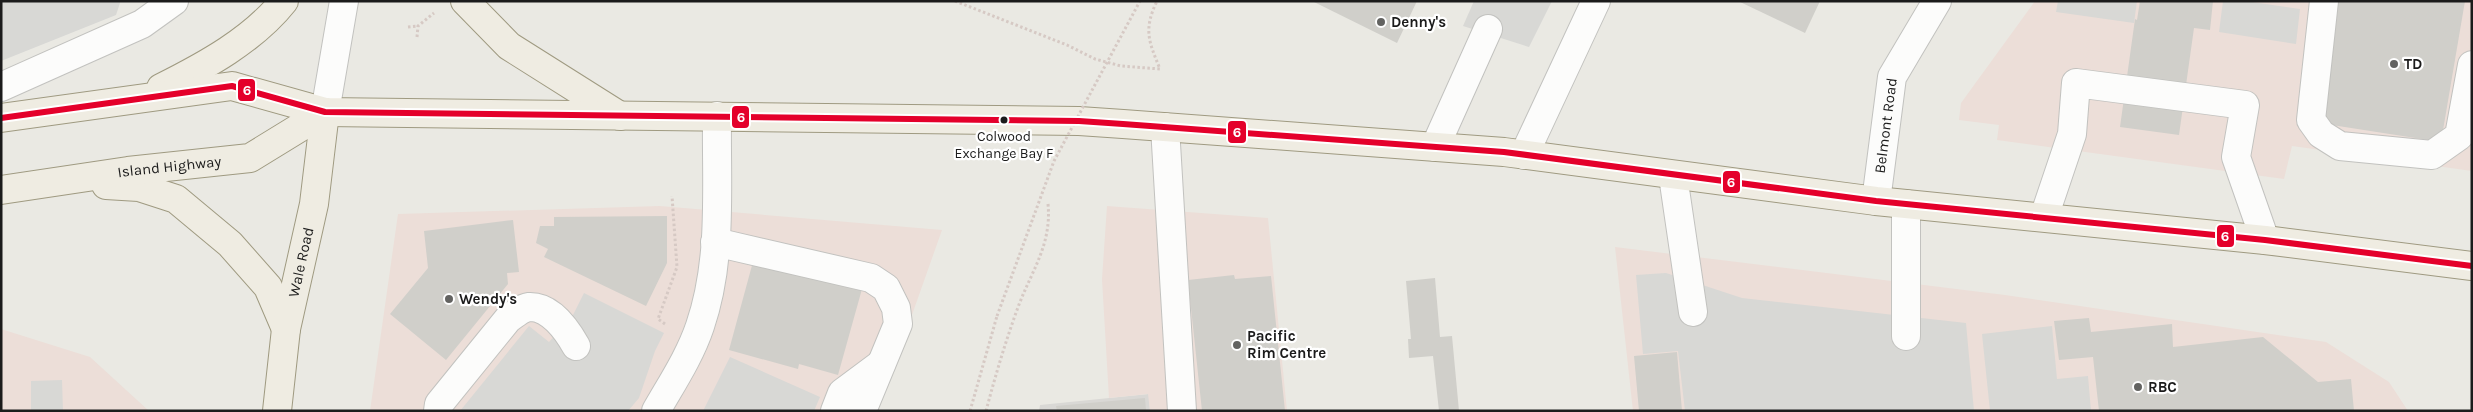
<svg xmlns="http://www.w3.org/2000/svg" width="2473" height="412" font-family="Karla,sans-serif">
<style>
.residential{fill:#d9d8d5}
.commercial{fill:#ecded8}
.parking{fill:#d8d8d5}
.building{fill:#d0cfca}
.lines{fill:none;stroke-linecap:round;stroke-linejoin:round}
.minor-casing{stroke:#c2c2bf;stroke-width:30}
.major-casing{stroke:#9f9a81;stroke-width:30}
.path{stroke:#d6c9c4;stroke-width:3;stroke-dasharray:2.5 2.5;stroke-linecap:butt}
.minor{stroke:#fcfcfb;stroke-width:28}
.major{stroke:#efece2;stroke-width:28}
.path-bridge{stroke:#d6c9c4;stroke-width:3;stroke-dasharray:2.5 2.5;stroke-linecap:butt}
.bus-1-casing{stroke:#fff;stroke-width:10}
.bus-1{stroke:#e4002b;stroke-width:6}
.poi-dot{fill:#636361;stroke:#fff;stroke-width:2}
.bus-dot{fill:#1b1b1b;stroke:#fff;stroke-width:2}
.labels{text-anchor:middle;stroke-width:4.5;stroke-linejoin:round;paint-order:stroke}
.bus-label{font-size:14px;fill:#1b1b1b;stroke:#fff}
.poi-label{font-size:15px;font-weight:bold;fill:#1b1b1b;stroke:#fff;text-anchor:start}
.street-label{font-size:15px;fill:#1b1b1b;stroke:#fff}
.line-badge{stroke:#fff;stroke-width:2}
.badge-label{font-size:14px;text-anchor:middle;font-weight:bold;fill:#fff}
</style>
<rect width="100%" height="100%" fill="#eae9e3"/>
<polygon class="residential" points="1149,394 1150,411 1039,411 1040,405"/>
<g class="commercial">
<polygon points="2035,1 2472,1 2472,171 2292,146 2284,179 1997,140 1999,125 1959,120 1961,103"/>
<polygon points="660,206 942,230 878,411 370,411 398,214"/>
<polygon points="1107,206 1268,218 1287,411 1150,411 1148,394 1109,398 1102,279"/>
<polygon points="1615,247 2005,295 2326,342 2389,382 2408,411 1633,411"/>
<polygon points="1,329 90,357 149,411 1,411"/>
</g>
<g class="parking">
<polygon points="1,1 120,1 120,3 116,15 1,61"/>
<polygon points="1474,1 1552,1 1529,47 1463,26"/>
<polygon points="2058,1 2137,1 2134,23 2056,12"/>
<polygon points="2223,1 2245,1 2300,9 2296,44 2219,32"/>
<polygon points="1666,273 1742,298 1966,323 1974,411 1685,411 1678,351 1643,354 1636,275"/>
<polygon points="584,293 664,333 655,351 639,398 628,411 460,411 529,326 549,342 572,317"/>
<polygon points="2052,326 2057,379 2088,376 2091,411 1990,411 1982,334"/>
<polygon points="730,357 820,397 814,411 703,411"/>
<polygon points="62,380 63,411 31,411 31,381"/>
</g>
<g class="building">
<polygon points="1312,1 1417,1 1397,43"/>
<polygon points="1738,1 1820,1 1805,33"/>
<polygon points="2140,1 2213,1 2210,30 2194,28 2179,135 2120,127 2135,19 2137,20"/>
<polygon points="2336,1 2465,1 2441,142 2319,123"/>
<polygon points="667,216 667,263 646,306 544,257 548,249 536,243 540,226 554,226 554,217"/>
<polygon points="513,220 519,272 507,273 508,284 446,360 390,314 428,268 424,231"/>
<polygon points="754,258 862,289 838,375 799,364 798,369 729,350"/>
<polygon points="1234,275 1235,279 1271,276 1285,411 1202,411 1188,280"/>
<polygon points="1435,278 1440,337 1452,336 1459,411 1439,411 1433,356 1409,358 1408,339 1411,339 1406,281"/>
<polygon points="2089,318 2091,332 2172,324 2173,347 2263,337 2318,382 2351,379 2354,411 2099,411 2093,357 2059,360 2054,321"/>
<polygon points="1677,352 1682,411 1639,411 1634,356"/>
<polygon points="1145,398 1146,411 1057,411 1056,406"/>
</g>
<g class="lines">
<defs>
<g id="minor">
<polyline points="2324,1 2311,120 2321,134 2340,146 2432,155 2459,136 2472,65"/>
<polyline points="1,87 142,24 174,1"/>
<polyline points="325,112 344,1"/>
<polyline points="1165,127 1182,411"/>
<polyline points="1435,147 1488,29"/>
<polyline points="1524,155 1596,1"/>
<polyline points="1673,176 1693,312"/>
<path id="s1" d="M 1876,201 L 1892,77 L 1937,1"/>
<polyline points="1906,204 1906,336"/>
<polyline points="2044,217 2072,134 2076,83 2245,105 2236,157 2265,240"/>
<polyline points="715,242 871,278 886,288 896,308 898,324 862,411"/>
<path d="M 438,411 L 439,404 L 508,319 C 514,315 521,308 529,307 C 550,306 567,330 576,346"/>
<path d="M 656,411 C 672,383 690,356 700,326 C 723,259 716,186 717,116"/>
<polyline points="835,411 842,393 881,364"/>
</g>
<g id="major">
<polyline points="465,1 509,46 620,116"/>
<path d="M 161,88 C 205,66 253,40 284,1"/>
<polyline points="1,118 232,86 325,112 1079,121 1123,124 1504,152 1876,201 2265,240 2472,266"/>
<polyline points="106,185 139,187 176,199 230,244 268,287 286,329"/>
<path id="s2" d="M 1,190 L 128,171 L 250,158 L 325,112"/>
<path id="s3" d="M 277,411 L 286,329 L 314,204 L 325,112"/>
</g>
</defs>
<use href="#minor" class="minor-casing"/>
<use href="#major" class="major-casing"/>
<g class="path">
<path d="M 955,1 L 1067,45 L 1095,59 L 1121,66 L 1160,69 C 1149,42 1143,30 1157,1"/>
<polyline points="408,27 418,26"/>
<polyline points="417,37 418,26 434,13"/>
<polyline points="665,324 658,319 677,267 672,196"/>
<polyline points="970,411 997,316"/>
<path d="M 986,411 C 995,377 1005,343 1017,310 C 1030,273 1052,246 1048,204"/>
</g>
<use href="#minor" class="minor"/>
<use href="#major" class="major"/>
<polyline class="path-bridge" points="997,316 1054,161 1140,1"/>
<defs>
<polyline id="bus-1" points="1,118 232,86 325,112 1079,121 1123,124 1504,152 1876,201 2265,240 2472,266"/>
</defs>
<use href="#bus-1" class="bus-1-casing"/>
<use href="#bus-1" class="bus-1"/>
</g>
<g class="poi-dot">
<circle cx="1381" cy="22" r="5"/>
<circle cx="2394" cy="64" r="5"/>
<circle cx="449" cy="299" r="5"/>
<circle cx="1237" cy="345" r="5"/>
<circle cx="2138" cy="387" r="5"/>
</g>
<circle class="bus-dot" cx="1004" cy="120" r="4.5"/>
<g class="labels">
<g class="bus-label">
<text x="1004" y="141">Colwood<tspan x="1004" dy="17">Exchange Bay F</tspan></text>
</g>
<g class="poi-label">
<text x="1391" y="27">Denny's</text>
<text x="2404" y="69">TD</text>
<text x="459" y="304">Wendy's</text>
<text x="1247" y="341">Pacific<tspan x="1247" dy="17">Rim Centre</tspan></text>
<text x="2148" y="392">RBC</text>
</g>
<g class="street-label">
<text dy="5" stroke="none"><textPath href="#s1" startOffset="76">Belmont Road</textPath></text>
<text dy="5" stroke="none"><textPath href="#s2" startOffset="170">Island Highway</textPath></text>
<text dy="5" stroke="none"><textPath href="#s3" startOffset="151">Wale Road</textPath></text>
</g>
</g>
<g class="line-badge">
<rect x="237" y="78" width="19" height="24" rx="5" fill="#e4002b"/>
<rect x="731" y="105" width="19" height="24" rx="5" fill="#e4002b"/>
<rect x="1227" y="120" width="20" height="24" rx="5" fill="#e4002b"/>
<rect x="1722" y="170" width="19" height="24" rx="5" fill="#e4002b"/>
<rect x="2216" y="224" width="19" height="24" rx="5" fill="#e4002b"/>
</g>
<g class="badge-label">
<text x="247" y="95">6</text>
<text x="741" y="122">6</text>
<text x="1237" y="137">6</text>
<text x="1731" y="187">6</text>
<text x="2225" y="241">6</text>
</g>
<rect width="2473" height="412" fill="none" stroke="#1b1b1b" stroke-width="5"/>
</svg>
